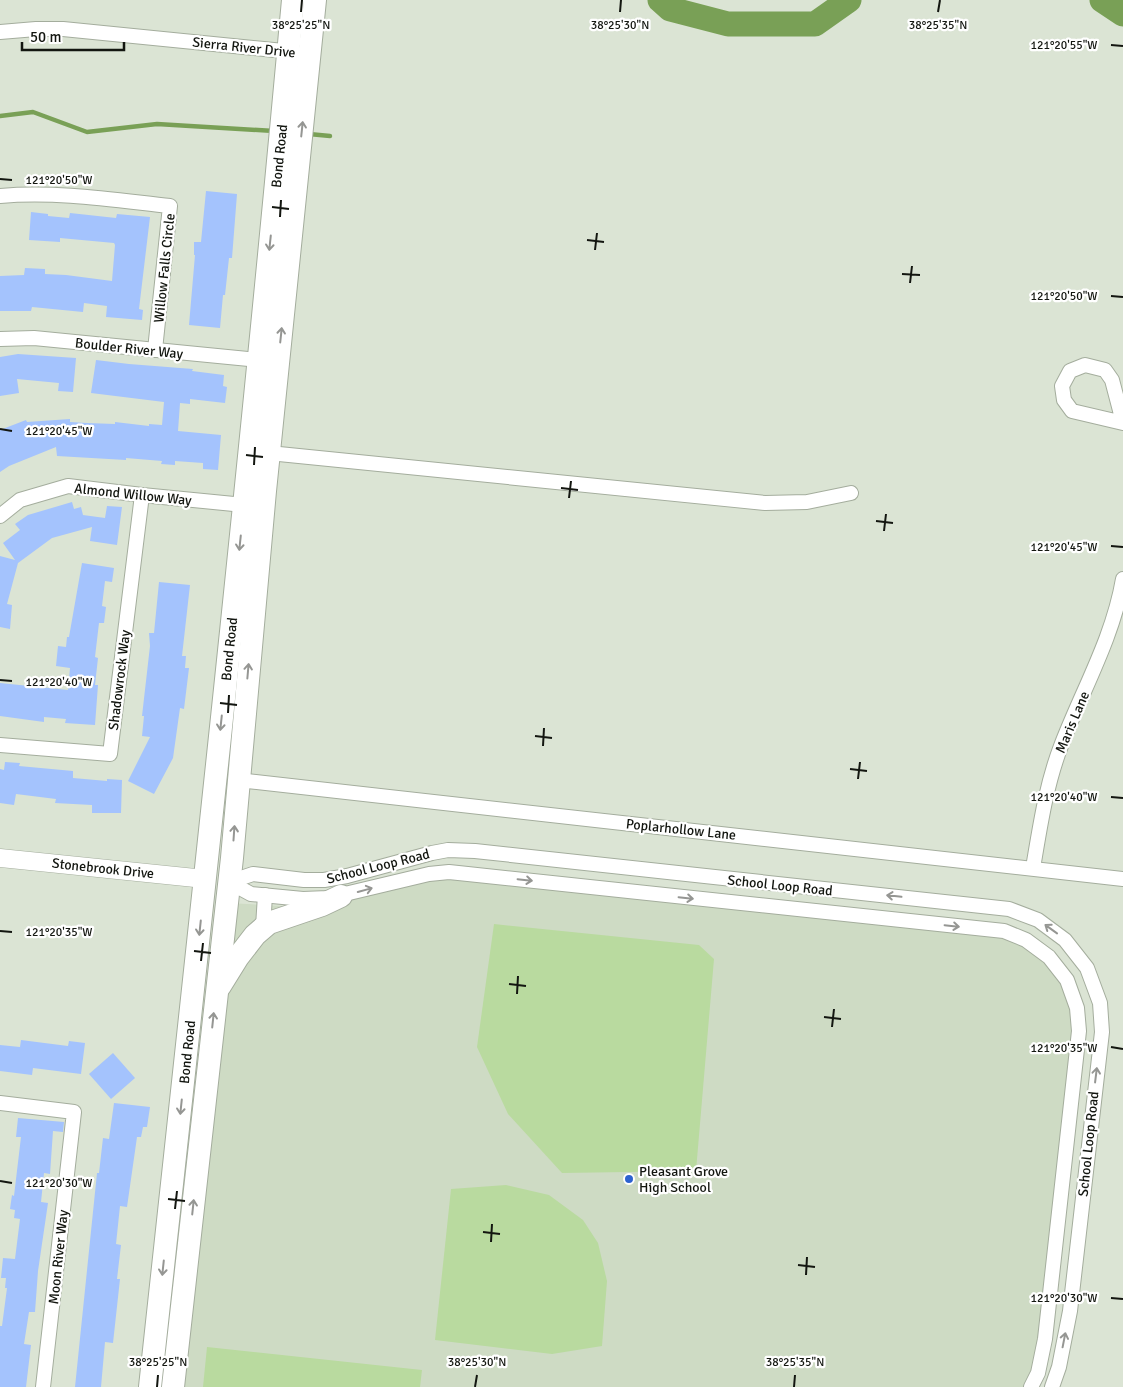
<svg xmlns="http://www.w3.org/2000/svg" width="1123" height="1387" font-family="Signika,sans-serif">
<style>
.built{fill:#cedbc4}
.green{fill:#b9da9f}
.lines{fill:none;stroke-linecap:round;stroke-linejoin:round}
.stream{stroke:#79a056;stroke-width:4.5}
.river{stroke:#79a056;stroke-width:25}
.building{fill:#a4c3fd}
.minor-casing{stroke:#a4ad9d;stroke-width:16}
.tertiary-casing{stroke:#a4ad9d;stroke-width:19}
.primary-casing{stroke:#a4ad9d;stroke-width:24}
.minor{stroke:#fff;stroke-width:14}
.tertiary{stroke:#fff;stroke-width:18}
.primary{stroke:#fff;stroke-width:22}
.oneway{stroke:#959693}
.ticks{fill:none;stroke:#131610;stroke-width:2}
.poi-dot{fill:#2d62d0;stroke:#fff;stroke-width:2}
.labels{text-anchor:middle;stroke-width:4.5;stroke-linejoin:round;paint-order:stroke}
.street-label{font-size:14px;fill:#131610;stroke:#fff}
.poi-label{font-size:14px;fill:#131610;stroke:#fff;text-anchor:start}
.ticks-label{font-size:12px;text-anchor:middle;fill:#131610;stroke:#fff;stroke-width:4.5;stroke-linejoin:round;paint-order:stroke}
</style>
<rect width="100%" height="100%" fill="#dbe4d4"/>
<polygon class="built" points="430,878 490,879 1021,940 1054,963 1075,1007 1038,1351 1027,1387 181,1387 229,903 316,908"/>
<g class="green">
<polygon points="494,924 699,945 714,959 696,1171 562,1173 508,1114 477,1047"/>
<polygon points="506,1185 549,1195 583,1220 598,1243 607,1281 602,1346 552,1354 435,1340 451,1189"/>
<polygon points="207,1347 422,1370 420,1387 203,1387"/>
</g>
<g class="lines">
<g class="stream">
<polyline points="0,116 33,112 87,132 157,124 274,131"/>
<polyline points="309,134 330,136"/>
</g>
<g class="river">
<polyline points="660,0 670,9 728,24 815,24 849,0"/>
<polyline points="1102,0 1123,14"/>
</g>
</g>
<g class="building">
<polygon points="206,191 237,194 232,258 229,258 225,295 223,295 220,328 189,325 195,255 194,255 194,242 201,242"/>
<polygon points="31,212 48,214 48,216 69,218 70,213 116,218 117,214 150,217 139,309 143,310 142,320 106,317 107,306 84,303 83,312 32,307 31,311 0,311 0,276 24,275 25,268 45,269 45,274 66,275 112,281 115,245 114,243 60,238 60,242 29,240"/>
<polygon points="18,354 76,358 73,392 58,391 59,383 17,379 19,393 0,396 0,357"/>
<polygon points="96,360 129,364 193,369 192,371 224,375 223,386 227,387 225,403 190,399 190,404 180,403 178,431 221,435 218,470 203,469 203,463 175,461 175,465 161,464 162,461 126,458 126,460 57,456 56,447 9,466 0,472 0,430 26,420 27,422 70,419 70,422 87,423 115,424 115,422 149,426 149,424 162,425 164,402 91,393"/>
<polygon points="72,502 74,509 81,507 83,515 105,518 107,506 122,507 117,545 90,541 92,527 52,538 18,563 7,604 12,605 10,629 0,627 0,556 15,560 3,543 20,530 15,524 28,515"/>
<polygon points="82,563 114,568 112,582 105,581 102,606 106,607 104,623 99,623 95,657 98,658 95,685 98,685 95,725 65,723 66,719 44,717 44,722 0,716 0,683 68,690 70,668 56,666 58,646 66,647 67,637 69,637"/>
<polygon points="159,582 190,585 182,656 186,656 185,668 189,668 184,709 180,708 173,758 154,794 128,781 150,737 142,736 144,716 142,716 150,646 149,633 154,633"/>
<polygon points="5,762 20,763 19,766 73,771 73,778 107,781 107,779 122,780 121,813 92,813 92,805 55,803 56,799 16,794 14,805 0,803 0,769 4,770"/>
<polygon points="21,1040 68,1046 69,1041 85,1043 81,1074 33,1068 32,1075 0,1071 0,1045 20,1047"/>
<polygon points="113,1053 135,1078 111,1099 89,1074"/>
<polygon points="114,1103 150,1107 147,1127 143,1127 141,1137 137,1137 127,1207 120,1206 116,1244 121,1245 117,1279 120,1279 113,1343 105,1342 101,1387 75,1387 97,1173 99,1173 103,1138 109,1139"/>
<polygon points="18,1118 64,1122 63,1132 53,1131 50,1174 44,1173 41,1202 48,1203 38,1271 35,1312 29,1312 24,1344 31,1345 26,1387 0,1387 0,1326 2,1326 7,1288 5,1288 6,1278 1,1278 3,1258 15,1259 20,1219 14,1218 15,1210 10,1209 12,1195 14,1196 21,1137 16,1137"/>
</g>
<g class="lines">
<defs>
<g id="minor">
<polyline points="0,32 36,29 63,29 294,52"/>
<path d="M 0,196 C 57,191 114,200 170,206 L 155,350"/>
<polyline points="0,339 34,338 258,360"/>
<polyline points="1123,422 1112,380 1105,370 1085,365 1070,371 1062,386 1064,400 1072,411 1123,423"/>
<polyline points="269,453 765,503 807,502 851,493"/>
<polyline points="0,516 20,500 68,486 142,495 244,505"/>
<polyline points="0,745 110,754 142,495"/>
<polyline points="238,780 1123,879"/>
<path d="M 1033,868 C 1040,827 1046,785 1061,746 C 1082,691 1113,638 1123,579"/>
<polyline points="229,882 253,874 304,880 324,880 347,876 432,853 448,850 475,851 1009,909 1038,920 1065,940 1087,968 1100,1003 1102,1032 1070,1311 1059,1367 1052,1387"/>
<polyline points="229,882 251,894 303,899 328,898 429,874 449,872 1004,931 1026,940 1049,957 1067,980 1077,1008 1079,1031 1045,1339 1038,1373 1031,1387"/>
<polyline points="263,927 265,895"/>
<polyline points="0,1103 74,1112 43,1387"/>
</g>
<polyline id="tertiary" points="0,858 205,879"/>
<g id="primary">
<polyline points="220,986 238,957 255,935 269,923 322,905 341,896"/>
<path d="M 150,1387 C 200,925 251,463 293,0"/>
<polyline points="173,1387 232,858 265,491 315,0"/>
</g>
</defs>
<use href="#minor" class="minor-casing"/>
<use href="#tertiary" class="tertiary-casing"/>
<use href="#primary" class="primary-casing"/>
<use href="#minor" class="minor"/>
<use href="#tertiary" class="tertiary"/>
<use href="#primary" class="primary"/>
</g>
<defs><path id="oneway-shaft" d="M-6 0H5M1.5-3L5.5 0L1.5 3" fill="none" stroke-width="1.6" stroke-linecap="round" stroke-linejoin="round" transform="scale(1.25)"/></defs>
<g class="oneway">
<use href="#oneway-shaft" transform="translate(302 129) rotate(-84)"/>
<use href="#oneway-shaft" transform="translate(270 243) rotate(96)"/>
<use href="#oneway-shaft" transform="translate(281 335) rotate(-84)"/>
<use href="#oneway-shaft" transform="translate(240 543) rotate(96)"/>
<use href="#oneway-shaft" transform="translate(248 671) rotate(-85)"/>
<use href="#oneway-shaft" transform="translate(221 723) rotate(96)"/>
<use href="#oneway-shaft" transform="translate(234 833) rotate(-86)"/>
<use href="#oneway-shaft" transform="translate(525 880) rotate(6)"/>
<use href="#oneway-shaft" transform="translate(365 890) rotate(-15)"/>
<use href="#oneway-shaft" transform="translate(894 896) rotate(-174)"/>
<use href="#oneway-shaft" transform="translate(686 898) rotate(6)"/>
<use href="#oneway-shaft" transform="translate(952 926) rotate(6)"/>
<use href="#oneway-shaft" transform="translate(200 928) rotate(96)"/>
<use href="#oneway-shaft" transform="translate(1051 929) rotate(-144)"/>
<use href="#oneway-shaft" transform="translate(213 1020) rotate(-84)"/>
<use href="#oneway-shaft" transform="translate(1096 1075) rotate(-83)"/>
<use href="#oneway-shaft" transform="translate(181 1107) rotate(96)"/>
<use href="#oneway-shaft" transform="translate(193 1207) rotate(-84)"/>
<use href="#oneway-shaft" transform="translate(163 1268) rotate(96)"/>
<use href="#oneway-shaft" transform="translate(1064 1340) rotate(-79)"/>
</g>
<path class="ticks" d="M 301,12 L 302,0M 620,12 L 621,0M 938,12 L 940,0M 1111,45 L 1123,46M 0,179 L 12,180M 272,207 L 289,209M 280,217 L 281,200M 587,240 L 604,242M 595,250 L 597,233M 902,274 L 920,275M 910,283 L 912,266M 1111,296 L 1123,297M 0,429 L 12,431M 246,455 L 263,457M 254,465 L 255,447M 561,488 L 578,490M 569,498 L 571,481M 876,521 L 893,523M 884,531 L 886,514M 1111,546 L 1123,547M 0,680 L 12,681M 220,703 L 237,705M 228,713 L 229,695M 535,736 L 552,738M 543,746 L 544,728M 850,769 L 867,771M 858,779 L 860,762M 1111,797 L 1123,798M 0,931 L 12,932M 194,951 L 211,953M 201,961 L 203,943M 509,984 L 526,986M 517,994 L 518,976M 824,1017 L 841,1019M 832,1027 L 834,1009M 1111,1047 L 1123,1049M 0,1181 L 12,1183M 168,1199 L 185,1201M 175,1209 L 177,1191M 483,1232 L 500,1234M 491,1242 L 492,1224M 798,1265 L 815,1267M 806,1275 L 807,1257M 1111,1298 L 1123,1299M 157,1387 L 158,1375M 475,1387 L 477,1375M 794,1387 L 795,1375"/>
<circle class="poi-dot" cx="629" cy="1179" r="5"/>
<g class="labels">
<g class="street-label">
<text transform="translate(244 47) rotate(6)" y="5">Sierra River Drive</text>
<text transform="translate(279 156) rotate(-84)" y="5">Bond Road</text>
<text transform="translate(164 268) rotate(-84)" y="5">Willow Falls Circle</text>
<text transform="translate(129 348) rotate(6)" y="5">Boulder River Way</text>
<text transform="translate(133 494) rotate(6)" y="5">Almond Willow Way</text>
<text transform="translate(229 649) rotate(-84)" y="5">Bond Road</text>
<text transform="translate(119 680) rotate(-83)" y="5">Shadowrock Way</text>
<text transform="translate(1072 722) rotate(-67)" y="5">Maris Lane</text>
<text transform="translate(681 829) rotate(6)" y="5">Poplarhollow Lane</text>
<text transform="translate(378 866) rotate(-14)" y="5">School Loop Road</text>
<text transform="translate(103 868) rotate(6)" y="5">Stonebrook Drive</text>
<text transform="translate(780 885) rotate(6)" y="5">School Loop Road</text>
<text transform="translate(187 1052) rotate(-84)" y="5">Bond Road</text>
<text transform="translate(1088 1144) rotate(-84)" y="5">School Loop Road</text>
<text transform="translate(58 1257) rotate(-84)" y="5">Moon River Way</text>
</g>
<g class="poi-label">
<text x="639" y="1176">Pleasant Grove<tspan x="639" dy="16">High School</tspan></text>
</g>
</g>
<g class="ticks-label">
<text x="301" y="29">38°25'25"N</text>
<text x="620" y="29">38°25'30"N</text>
<text x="938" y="29">38°25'35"N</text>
<text x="1064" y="49">121°20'55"W</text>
<text x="59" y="184">121°20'50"W</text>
<text x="1064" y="300">121°20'50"W</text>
<text x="59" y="435">121°20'45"W</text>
<text x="1064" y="551">121°20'45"W</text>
<text x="59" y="686">121°20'40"W</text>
<text x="1064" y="801">121°20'40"W</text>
<text x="59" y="936">121°20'35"W</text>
<text x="1064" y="1052">121°20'35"W</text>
<text x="59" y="1187">121°20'30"W</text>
<text x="1064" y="1302">121°20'30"W</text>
<text x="158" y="1366">38°25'25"N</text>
<text x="477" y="1366">38°25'30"N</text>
<text x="795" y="1366">38°25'35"N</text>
</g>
<path d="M22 42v8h102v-8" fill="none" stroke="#131610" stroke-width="2.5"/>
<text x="30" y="42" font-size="15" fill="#131610" stroke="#ffffff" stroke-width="4" paint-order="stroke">50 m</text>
</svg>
